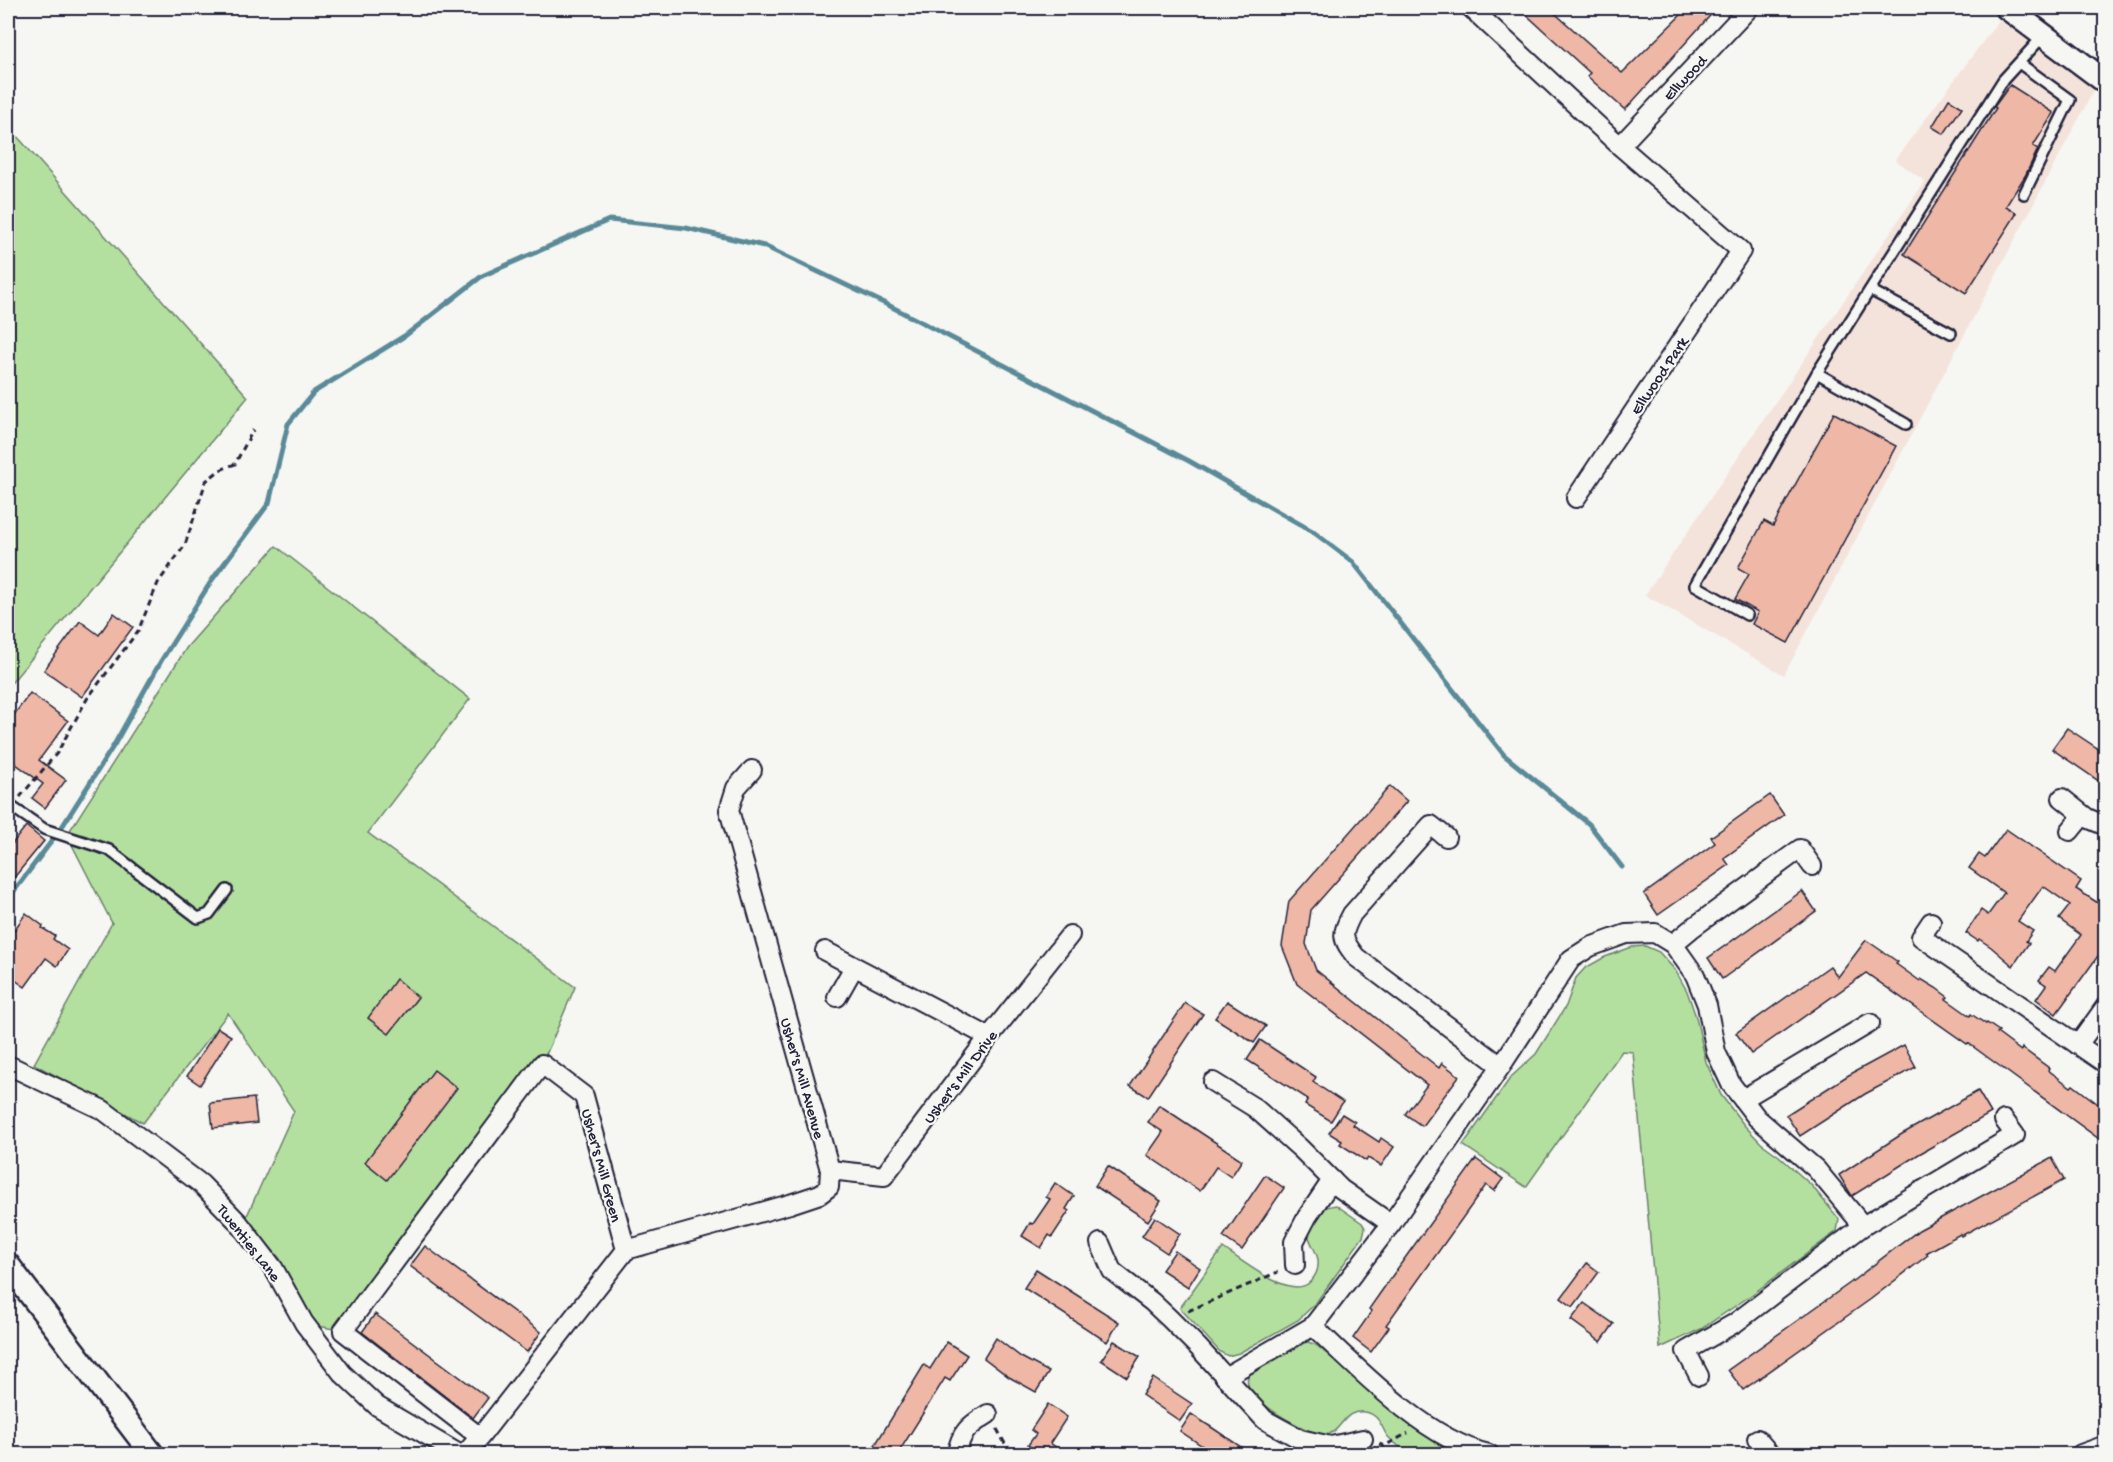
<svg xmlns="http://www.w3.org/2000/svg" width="2113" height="1462" font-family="'Gochi Hand',sans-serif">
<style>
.built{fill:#f4e3db}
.green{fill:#b4e09f;stroke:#6b816d;stroke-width:1.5}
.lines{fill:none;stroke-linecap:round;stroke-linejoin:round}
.stream{stroke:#5a8a98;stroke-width:5}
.building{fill:#efb7a5;stroke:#22223b;stroke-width:1.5}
.service-casing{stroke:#22223b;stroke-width:14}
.minor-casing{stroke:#22223b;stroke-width:22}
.tertiary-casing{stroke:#22223b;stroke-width:27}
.path{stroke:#22223b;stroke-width:3;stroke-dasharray:6 4.5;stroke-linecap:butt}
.service{stroke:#f6f6f2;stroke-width:9}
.minor{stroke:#f6f6f2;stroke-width:18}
.tertiary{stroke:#f6f6f2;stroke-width:22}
.labels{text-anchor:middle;stroke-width:4.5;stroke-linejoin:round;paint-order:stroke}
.street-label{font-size:16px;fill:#22223b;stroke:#f6f6f2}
</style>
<rect width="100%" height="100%" fill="#f6f6f2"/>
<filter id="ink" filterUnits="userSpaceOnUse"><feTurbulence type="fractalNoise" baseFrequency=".0167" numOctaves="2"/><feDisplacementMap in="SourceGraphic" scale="12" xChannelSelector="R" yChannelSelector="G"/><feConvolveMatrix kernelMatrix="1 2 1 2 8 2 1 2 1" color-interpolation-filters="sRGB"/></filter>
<g filter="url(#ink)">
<polygon class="built" points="1999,20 2095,88 1784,675 1645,595 1925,181 1895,160"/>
<g class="green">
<polygon points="8,126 248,397 8,687"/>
<polygon points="276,546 470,699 368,833 575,987 542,1064 343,1331 304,1323 280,1259 246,1218 294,1111 228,1013 143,1123 34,1064 112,923 67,835 187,647"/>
<polygon points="1645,946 1659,952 1675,970 1687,991 1696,1017 1706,1062 1721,1095 1744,1125 1761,1143 1779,1156 1811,1185 1839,1219 1837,1231 1750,1296 1701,1329 1660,1348 1633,1052 1622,1051 1526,1187 1463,1145 1511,1077 1536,1054 1566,1006 1576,978 1585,968 1605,957 1632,947"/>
<path d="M 1336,1205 L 1362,1223 L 1365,1228 L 1363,1237 L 1315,1304 L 1298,1320 L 1239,1353 L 1228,1356 L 1220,1352 L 1180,1308 L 1223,1248 C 1241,1260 1291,1301 1310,1282 C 1316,1276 1319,1269 1318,1260 C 1317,1252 1310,1243 1308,1234 L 1322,1208 Z"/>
<path d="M 1308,1342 L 1316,1345 L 1435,1442 L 1461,1454 C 1450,1454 1419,1457 1411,1454 C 1406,1453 1388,1438 1386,1434 C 1381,1425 1378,1414 1365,1412 C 1340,1408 1342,1439 1320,1434 C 1302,1430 1237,1397 1249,1374 C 1253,1366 1264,1362 1271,1358 C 1283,1352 1294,1344 1308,1342 Z"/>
</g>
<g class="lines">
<polyline class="stream" points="8,899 60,830 114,745 161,661 212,580 269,503 288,424 314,392 406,335 482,276 609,220 686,228 764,246 890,306 1189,461 1312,531 1353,562 1504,755 1589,824 1622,867"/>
</g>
<g class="building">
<polygon points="1519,8 1549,8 1622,73 1688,8 1717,8 1625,110 1587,76 1590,73"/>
<polygon points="2010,85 2054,113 2033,146 2038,149 2025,176 2006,206 2017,213 1966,293 1904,254 1996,108 1994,107"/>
<polygon points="1949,99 1962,107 1944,134 1932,127"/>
<polygon points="1834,413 1896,446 1788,643 1752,624 1758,612 1735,599 1749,574 1738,568 1764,521 1773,526"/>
<polygon points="114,613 133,627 82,697 44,670 80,621 99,635"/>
<polygon points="30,693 68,721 39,760 66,780 45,808 32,798 43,784 8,758 8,723"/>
<polygon points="2067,728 2106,754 2106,786 2052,749"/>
<polygon points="1390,786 1407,801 1311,910 1306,944 1316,970 1439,1068 1442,1063 1459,1076 1422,1126 1405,1114 1427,1085 1297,984 1282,946 1289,901"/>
<polygon points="1770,795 1784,815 1724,858 1729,865 1658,915 1644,894 1715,843 1711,837"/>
<polygon points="26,826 44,841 8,885 8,849"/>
<polygon points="2006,829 2081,881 2076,889 2106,908 2106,945 2056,1014 2036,999 2046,985 2039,980 2049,967 2055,971 2081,935 2059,919 2070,905 2043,886 2018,921 2033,931 2026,941 2029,943 2013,966 1991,947 1979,939 1978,941 1966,933 1981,910 1988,915 2004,893 1969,868 1979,854 1985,858"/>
<polygon points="1802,891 1816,911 1722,979 1708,958"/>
<polygon points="26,913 43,926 42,928 55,936 53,939 68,950 57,966 46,958 25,987 8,975 8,939"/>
<polygon points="1866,940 1898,962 1896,964 1920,981 1921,979 1936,988 1948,997 1946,999 1970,1016 1971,1014 1986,1024 1987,1023 1999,1031 1997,1033 2021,1051 2022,1048 2049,1068 2048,1070 2060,1079 2071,1087 2073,1085 2106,1110 2106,1144 1994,1062 1968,1043 1967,1044 1866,973 1751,1054 1736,1033 1830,966 1838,977"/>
<polygon points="396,979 418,997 389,1034 368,1018"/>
<polygon points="1227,1001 1266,1026 1254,1043 1215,1018"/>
<polygon points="1185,1003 1203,1014 1148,1097 1130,1086"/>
<polygon points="218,1028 231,1036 200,1085 187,1076"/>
<polygon points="1260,1040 1316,1077 1313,1082 1343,1102 1331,1121 1305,1105 1308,1099 1247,1060"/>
<polygon points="1904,1045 1916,1067 1865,1094 1800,1136 1786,1115 1847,1076"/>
<polygon points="434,1070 457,1088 387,1180 365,1162"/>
<polygon points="1978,1091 1991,1113 1919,1154 1852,1196 1839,1175 1902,1134"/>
<polygon points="254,1098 257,1123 213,1128 210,1103"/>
<polygon points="1159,1105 1242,1160 1231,1177 1216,1167 1200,1191 1147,1155 1163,1132 1148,1122"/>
<polygon points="1342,1114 1355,1122 1353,1125 1379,1142 1381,1138 1394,1147 1381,1166 1368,1158 1366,1161 1340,1144 1342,1141 1329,1133"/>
<polygon points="2052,1158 2064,1180 1961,1236 1960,1234 1926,1253 1928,1255 1871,1299 1743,1390 1728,1370 1850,1283 1919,1230"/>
<polygon points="1476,1159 1503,1179 1494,1191 1486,1185 1386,1325 1389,1327 1371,1352 1353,1338 1372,1311 1369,1309 1390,1279"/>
<polygon points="1108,1166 1161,1201 1148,1221 1095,1186"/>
<polygon points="1265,1175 1284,1188 1242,1250 1223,1237"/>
<polygon points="1055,1183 1074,1196 1066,1209 1069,1211 1052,1237 1049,1235 1041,1248 1022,1236 1030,1223 1033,1224 1050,1199 1046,1197"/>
<polygon points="1155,1217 1180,1234 1167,1253 1142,1236"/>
<polygon points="425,1246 541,1332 527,1352 410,1266"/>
<polygon points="1175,1251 1200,1268 1188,1287 1162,1270"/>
<polygon points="1587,1263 1599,1272 1573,1307 1561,1298"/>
<polygon points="1036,1269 1119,1322 1107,1342 1024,1288"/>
<polygon points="1584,1303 1614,1324 1601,1342 1571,1320"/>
<polygon points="375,1314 488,1398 473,1418 362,1332"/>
<polygon points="996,1338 1021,1357 1049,1372 1036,1392 1009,1377 984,1358"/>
<polygon points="1114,1341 1140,1357 1127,1377 1101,1360"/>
<polygon points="947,1342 967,1355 950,1381 945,1378 897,1455 869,1455 924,1365 930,1369"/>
<polygon points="1153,1378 1192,1404 1180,1421 1142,1395"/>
<polygon points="1048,1404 1067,1417 1050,1443 1068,1455 1042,1455 1028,1445 1036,1434 1031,1430"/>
<polygon points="1191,1414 1211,1427 1253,1455 1216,1455 1180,1431"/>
</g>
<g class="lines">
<defs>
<g id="service">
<polyline points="2019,63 2070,100 2024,194"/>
<polyline points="2095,74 2106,60"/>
<polyline points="1870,290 1951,333"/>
<polyline points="1817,373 1906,424"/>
<polyline points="1747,615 1695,585 1817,373 2003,80 2044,35"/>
<polyline points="12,807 44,829 109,850 198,918 209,914 227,890"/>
</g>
<g id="minor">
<polyline points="1471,8 1620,146 1741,251 1576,498"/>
<polyline points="1620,146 1749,8"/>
<polyline points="2062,798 2087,818 2106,826"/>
<polyline points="2070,831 2083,815"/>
<path d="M 1446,837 L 1431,825 L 1352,914 C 1341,935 1341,938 1356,957 L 1501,1066"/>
<polyline points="1931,922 1921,937 2106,1064"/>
<polyline points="1673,944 1691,929 1800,849 1812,866"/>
<polyline points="825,951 989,1037"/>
<polyline points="837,997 854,967"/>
<polyline points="2078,1045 2106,1006"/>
<polyline points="8,1065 103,1110 201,1184 238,1222 274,1269 304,1323 342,1373 377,1406 459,1454"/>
<polyline points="1213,1082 1255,1108 1301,1149 1341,1189 1391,1224"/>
<polyline points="1743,1099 1870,1023"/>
<polyline points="830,1170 884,1176 989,1037 1070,935"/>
<polyline points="1100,1243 1112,1271 1152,1302 1170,1319 1198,1347 1265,1420 1300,1439 1331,1446 1363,1439"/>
<polyline points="626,1250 790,1204 820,1194 829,1187 830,1170 729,810 736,788 752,770"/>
<polyline points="1295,1265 1294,1242 1307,1217 1332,1180"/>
<path d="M 1313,1326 C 1359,1370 1427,1440 1489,1454"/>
<polyline points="1699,1376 1686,1351 1735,1323 1863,1226 2015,1135 2004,1120"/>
<polyline points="1225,1377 1313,1326 1391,1224 1501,1066 1571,959 1590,947 1626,934 1655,933 1673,944 1695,975 1707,1005 1716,1052 1731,1084 1757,1118 1816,1169 1863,1226"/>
<polyline points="1757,1439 1770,1454"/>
<polyline points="465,1454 480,1437 626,1250 584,1096 542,1064 343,1331 480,1437"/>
<path d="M 957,1454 C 960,1432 970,1425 988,1414"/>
<polyline points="2081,1454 2106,1445"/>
</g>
<g id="tertiary">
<polyline points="2007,8 2106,82"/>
<polyline points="8,1265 152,1454"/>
</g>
</defs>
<use href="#service" class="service-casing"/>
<use href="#minor" class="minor-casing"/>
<use href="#tertiary" class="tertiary-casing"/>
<g class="path">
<polyline points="20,797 57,753 87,699 138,631 158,583 185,545 206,481 220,470 235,464 253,430"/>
<polyline points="1188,1311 1278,1272"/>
<polyline points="997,1429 1004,1442 1015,1454"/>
<polyline points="1379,1444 1384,1446 1408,1433"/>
</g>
<use href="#service" class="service"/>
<use href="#minor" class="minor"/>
<use href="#tertiary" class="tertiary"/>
</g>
</g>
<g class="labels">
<g class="street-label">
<text transform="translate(1684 77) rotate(-47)" y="6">Ellwood</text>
<text transform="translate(1658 375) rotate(-56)" y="6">Ellwood Park</text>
<text transform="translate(959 1076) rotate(-53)" y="6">Usher's Mill Drive</text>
<text transform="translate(804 1078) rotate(74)" y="6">Usher's Mill Avenue</text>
<text transform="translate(603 1165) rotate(75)" y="6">Usher's Mill Green</text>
<text transform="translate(250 1242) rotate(52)" y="6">Twenties Lane</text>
</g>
</g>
<rect width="2113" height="1462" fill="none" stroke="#f6f6f2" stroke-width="30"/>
<rect x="15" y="15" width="2083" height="1432" fill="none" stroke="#22223b" stroke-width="2" filter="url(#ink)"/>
</svg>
